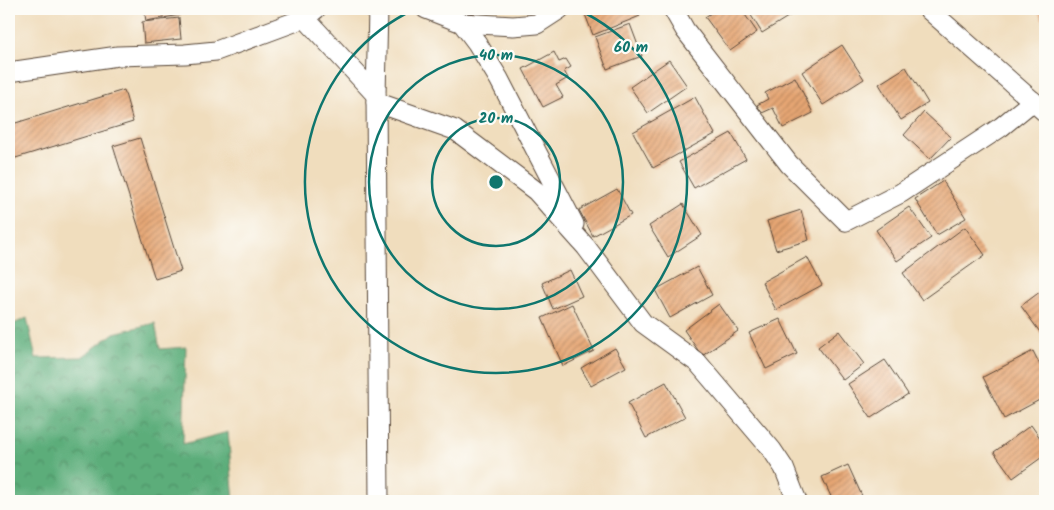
<svg xmlns="http://www.w3.org/2000/svg" width="1054" height="510" font-family="Kalam,sans-serif">
<style>
.forest{fill:url(#forest-crowns);stroke:#4c6c4c}
.building{fill:url(#building-hatch)}
.lines{fill:none;stroke-linecap:round;stroke-linejoin:round}
.street-casing{stroke:#564536;stroke-width:21}
.street{stroke:#fff;stroke-width:19}
.ring{fill:none;stroke:#0f766e;stroke-width:2.5}
.centre{fill:#0f766e;stroke:#fdfcf7;stroke-width:2.5}
.ring-label{font-size:15px;text-anchor:middle;font-weight:bold;fill:#0f766e;stroke:#fdfcf7;stroke-width:4.5;stroke-linejoin:round;paint-order:stroke}
</style>
<defs>
<pattern id="forest-crowns" width="20" height="18" patternUnits="userSpaceOnUse" patternTransform="scale(1.25)"><rect width="20" height="18" fill="#5cad7a"/><path d="M2 6a3 3 0 1 1 6 0M12 15a3 3 0 1 1 6 0" fill="none" stroke="#4d8d63"/></pattern>
<pattern id="building-hatch" width="6" height="6" patternUnits="userSpaceOnUse" patternTransform="scale(1.25)"><rect width="6" height="6" fill="#e6a673"/><path d="M-1 1l2-2M0 6l6-6M5 7l2-2" fill="none" stroke="#bc875e"/></pattern>
</defs>
<rect width="100%" height="100%" fill="#fdfcf7"/>
<filter id="ink" filterUnits="userSpaceOnUse"><feTurbulence type="fractalNoise" baseFrequency=".02" numOctaves="2"/><feDisplacementMap in="SourceGraphic" scale="10" xChannelSelector="R" yChannelSelector="G"/><feConvolveMatrix kernelMatrix="1 2 1 2 8 2 1 2 1" color-interpolation-filters="sRGB"/></filter>
<filter id="wash" filterUnits="userSpaceOnUse"><feTurbulence type="fractalNoise" baseFrequency=".0096" numOctaves="4" result="noise"/><feDisplacementMap in="SourceGraphic" scale="20" xChannelSelector="R" yChannelSelector="G"/><feGaussianBlur stdDeviation="1.12" result="paint"/><feColorMatrix in="noise" values="0 0 0 0 0 0 0 0 0 0 0 0 0 0 0 0 0 1.4 0 .05"/><feComposite in="paint" operator="in"/></filter>
<g filter="url(#wash)">
<rect width="100%" height="100%" fill="#f0ddbd"/>
<polygon class="forest" points="27,318 36,358 82,357 114,333 155,323 160,349 186,347 183,444 228,432 234,501 9,501 9,326"/>
<g id="blocks">
<g class="building">
<polygon points="144,9 179,9 180,15 146,21"/>
<polygon points="583,9 637,9 640,16 593,35"/>
<polygon points="717,9 741,9 757,32 730,51 705,17"/>
<polygon points="747,9 788,9 791,15 762,33"/>
<polygon points="1036,9 1045,9 1045,24"/>
<polygon points="179,18 181,39 144,43 142,22"/>
<polygon points="630,24 642,56 607,69 595,37"/>
<polygon points="842,45 864,79 823,105 802,72"/>
<polygon points="554,52 559,62 566,59 571,67 564,71 568,78 556,85 563,97 543,107 523,69"/>
<polygon points="669,60 687,86 648,113 630,87"/>
<polygon points="906,67 928,103 901,120 879,84"/>
<polygon points="795,77 813,113 783,128 773,108 762,113 757,105 768,99 765,93"/>
<polygon points="124,90 133,122 9,160 9,125"/>
<polygon points="695,97 715,134 653,168 633,132"/>
<polygon points="924,112 951,137 930,159 904,135"/>
<polygon points="731,133 746,159 694,188 679,162"/>
<polygon points="140,138 181,271 155,279 113,146"/>
<polygon points="943,181 966,218 937,235 915,199"/>
<polygon points="617,189 631,215 593,236 579,210"/>
<polygon points="683,204 702,235 668,257 649,226"/>
<polygon points="909,207 931,238 897,261 876,230"/>
<polygon points="801,210 809,240 776,250 767,221"/>
<polygon points="965,227 985,255 922,300 903,273"/>
<polygon points="807,257 822,285 776,310 762,282"/>
<polygon points="697,267 712,295 670,318 655,290"/>
<polygon points="570,270 582,296 553,309 542,283"/>
<polygon points="1045,288 1045,339 1021,306"/>
<polygon points="572,304 594,351 563,366 542,318"/>
<polygon points="719,304 738,331 702,356 684,330"/>
<polygon points="780,319 797,354 766,369 749,333"/>
<polygon points="839,331 864,364 843,380 818,347"/>
<polygon points="615,348 626,367 591,386 581,368"/>
<polygon points="1033,351 1045,375 1045,397 1004,419 983,377"/>
<polygon points="885,360 908,394 871,418 848,384"/>
<polygon points="666,382 685,417 646,438 628,403"/>
<polygon points="1031,425 1045,445 1045,455 1013,478 994,452"/>
<polygon points="848,465 862,496 851,501 833,501 822,477"/>
</g>
</g>
</g>
<g filter="url(#ink)">
<use href="#blocks" fill-opacity="0" stroke="#564536" stroke-width="1"/>
<g class="lines">
<defs>
<g id="street">
<polyline points="378,9 376,95 379,501"/>
<polyline points="426,9 462,23 477,43 499,79 574,224"/>
<polyline points="673,9 685,30 789,164 846,221 901,193 1001,127 1033,101"/>
<polyline points="928,9 1045,112"/>
<polyline points="305,18 376,95"/>
<polyline points="462,23 513,26 537,24 560,9"/>
<polyline points="9,72 118,56 185,54 216,51 305,18 316,9"/>
<polyline points="376,102 455,130 536,191 586,247 643,323 698,363 772,450 784,468 797,501"/>
</g>
</defs>
<use href="#street" class="street-casing"/>
<use href="#street" class="street"/>
</g>
</g>
<g class="ring">
<circle cx="496" cy="182" r="64"/>
<circle cx="496" cy="182" r="127"/>
<path d="M577 9A191 191 0 1 1 415 9"/>
</g>
<circle cx="496" cy="182" r="8" class="centre"/>
<g class="ring-label">
<text x="631" y="52">60 m</text>
<text x="496" y="60">40 m</text>
<text x="496" y="123">20 m</text>
</g>
<rect width="1054" height="510" fill="none" stroke="#fdfcf7" stroke-width="30"/>
</svg>
